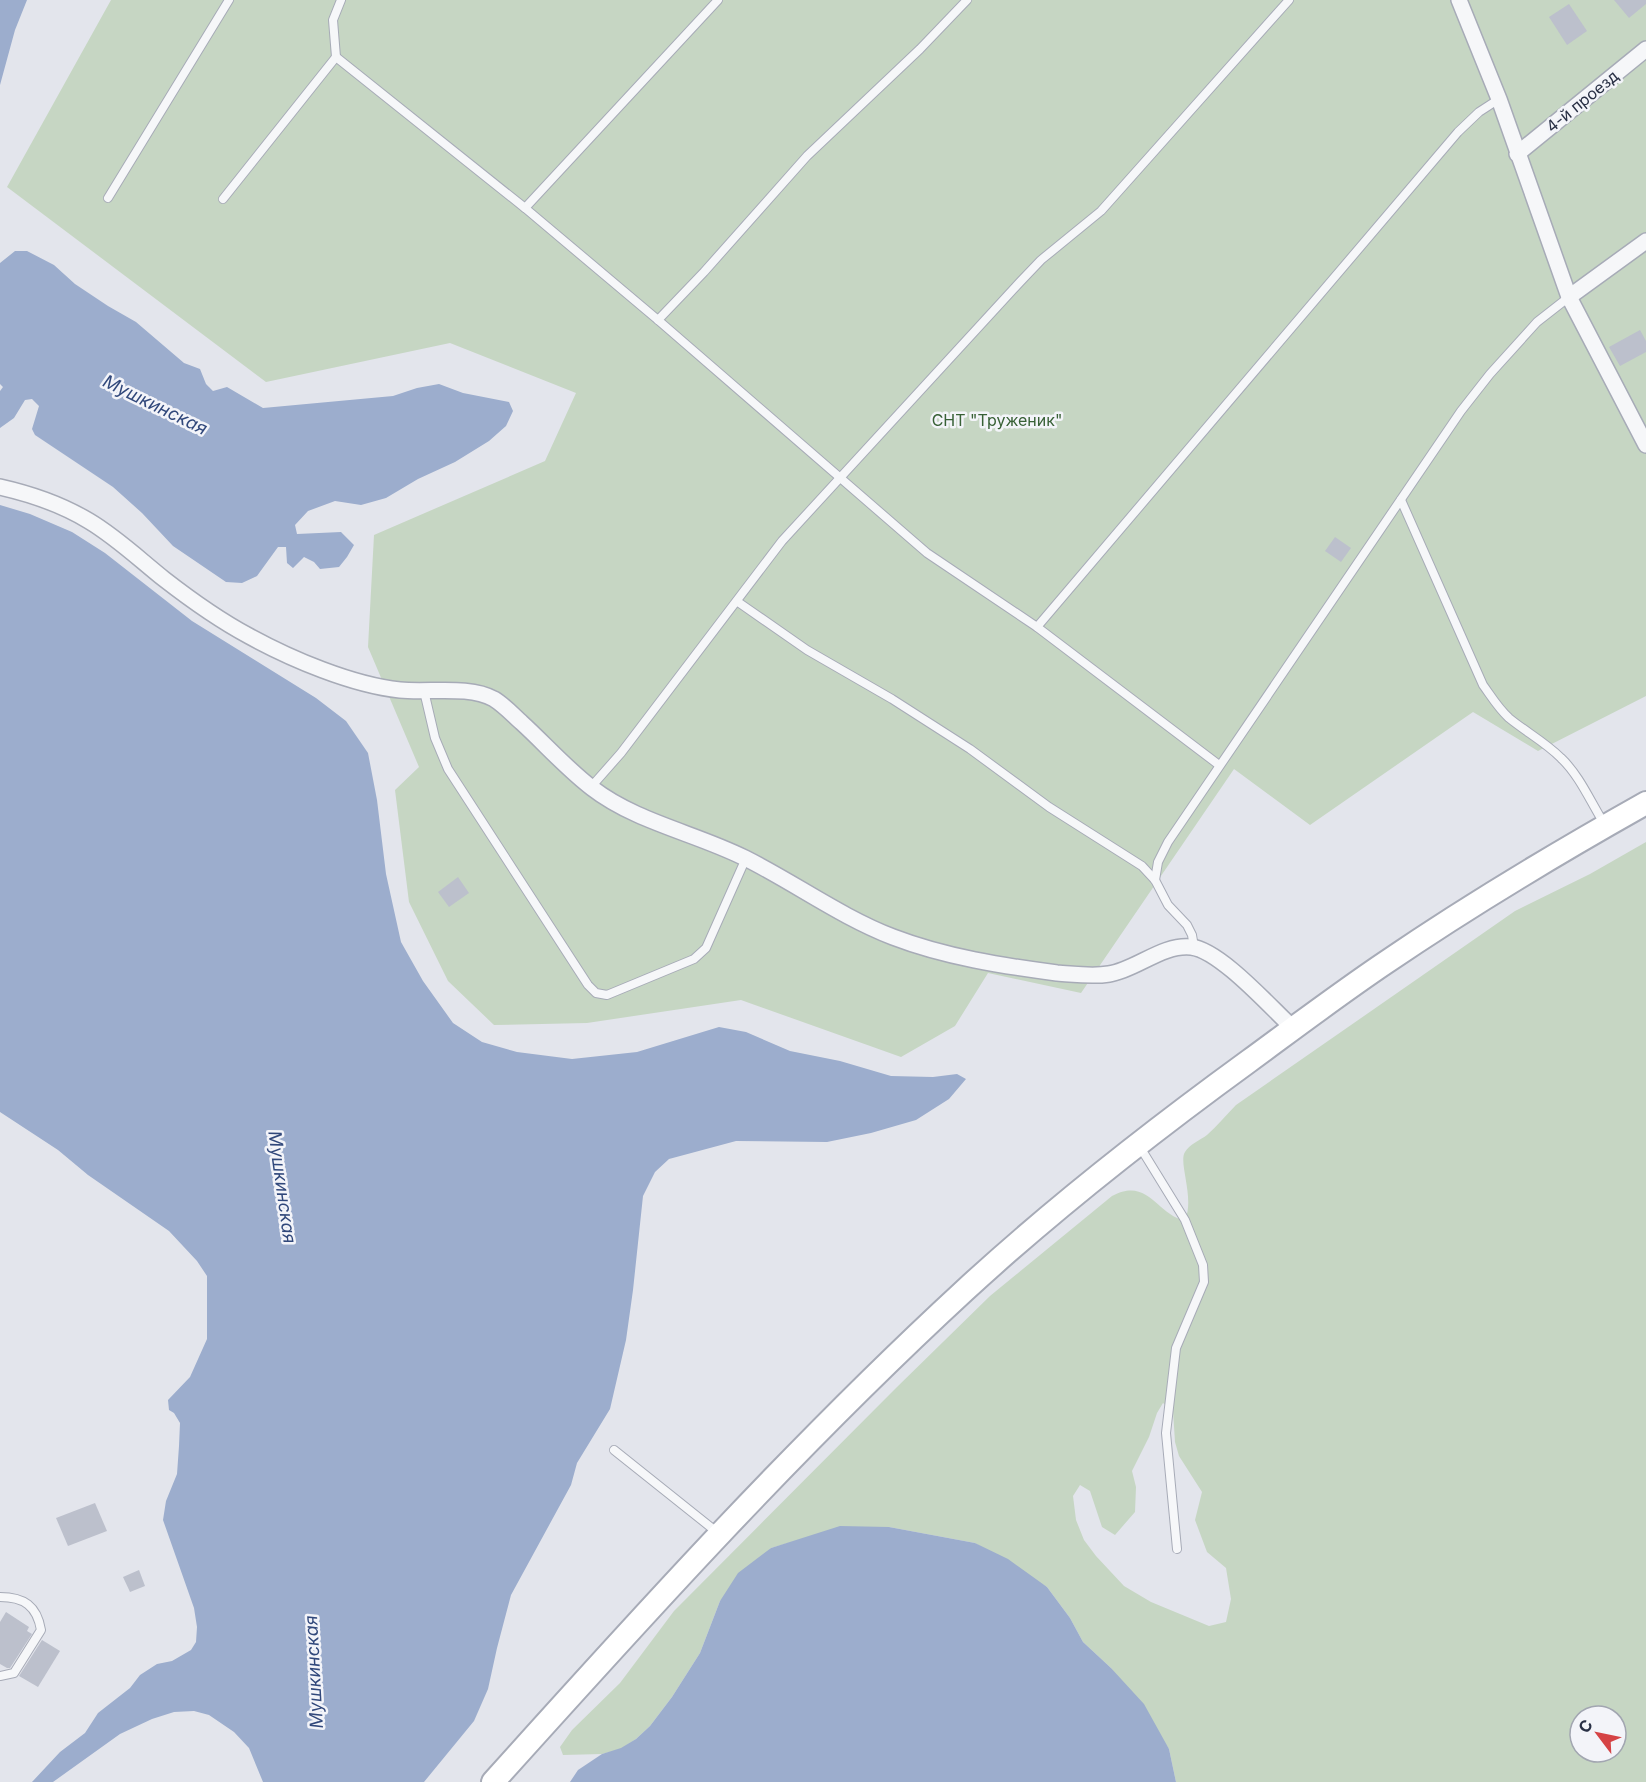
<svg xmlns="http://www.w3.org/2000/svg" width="1646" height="1782" font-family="Inter,sans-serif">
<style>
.green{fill:#c6d6c3;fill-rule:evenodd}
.water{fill:#9cadcd}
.building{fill:#bcc0cc}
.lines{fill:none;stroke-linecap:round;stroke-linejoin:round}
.lane-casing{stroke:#a7abb7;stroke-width:10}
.street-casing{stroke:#a7abb7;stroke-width:18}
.secondary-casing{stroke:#a7abb7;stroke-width:26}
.lane{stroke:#f6f7f9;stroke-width:8}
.street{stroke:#f6f7f9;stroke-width:15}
.secondary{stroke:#fff;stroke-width:22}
.labels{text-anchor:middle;stroke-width:5;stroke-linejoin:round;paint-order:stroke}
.street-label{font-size:16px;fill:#293045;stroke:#f3f4f9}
.park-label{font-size:16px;fill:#386136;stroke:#f3f4f9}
.water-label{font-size:18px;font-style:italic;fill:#31487b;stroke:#f3f4f9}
</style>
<rect width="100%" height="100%" fill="#e3e5ec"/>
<g class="green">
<polygon points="111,0 1646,0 1646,696 1538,751 1473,712 1310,825 1234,769 1081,993 988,973 955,1026 901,1057 741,1000 587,1023 494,1025 448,981 409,902 395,790 419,767 368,647 374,535 545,461 576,393 450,343 266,382 7,187"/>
<path d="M 1646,842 L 1646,1782 L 1176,1782 L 1169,1749 L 1111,1668 L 1083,1642 L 1070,1618 L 1047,1587 L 975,1543 L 889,1527 L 802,1539 L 771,1548 L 720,1601 L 700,1653 L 672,1697 L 650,1726 L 636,1739 L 621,1749 L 602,1754 L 563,1755 L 560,1747 L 572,1730 L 620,1683 L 674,1611 L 897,1387 L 990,1296 L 1112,1196 C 1149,1176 1157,1216 1185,1220 C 1195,1198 1178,1162 1185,1152 C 1189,1145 1200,1140 1207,1135 C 1217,1126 1226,1115 1236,1105 L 1515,911 L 1590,874 ZM 1163,1403 L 1173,1411 L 1175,1442 L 1179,1456 L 1202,1492 L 1195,1520 L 1207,1552 L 1226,1568 L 1231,1599 L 1226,1622 L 1209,1626 L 1151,1602 L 1124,1586 L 1096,1556 L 1084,1540 L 1076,1520 L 1073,1496 L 1080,1485 L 1090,1491 L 1102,1527 L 1115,1535 L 1135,1512 L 1136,1487 L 1132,1471 L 1149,1437 L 1157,1413 ZM 1580,1716 L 1616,1716 L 1616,1752 L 1580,1752 Z"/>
</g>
<g class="water">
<polygon points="0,0 27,0 15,30 0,85"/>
<polygon points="15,251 27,251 54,265 75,284 108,306 136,322 184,363 200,369 206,384 213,391 227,387 263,408 393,396 417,388 439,384 463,393 509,402 513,411 506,426 489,441 455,462 418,479 386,498 361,505 335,501 308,511 295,525 297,534 341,532 354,545 347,557 339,567 320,569 314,562 304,557 293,568 287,563 286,547 278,547 257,576 242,583 226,582 173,546 142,513 113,487 35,435 32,429 39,406 32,399 25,400 14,418 0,428 0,391 3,387 0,384 0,263"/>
<polygon points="0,505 30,514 72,532 105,553 192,621 316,698 346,721 368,753 377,800 386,874 401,942 423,981 453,1023 482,1042 517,1052 572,1059 637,1052 719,1027 746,1032 790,1051 840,1061 891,1076 933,1077 957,1074 966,1079 949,1099 916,1120 871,1133 827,1142 736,1141 669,1159 655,1172 643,1196 633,1290 626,1340 610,1409 577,1463 571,1485 511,1595 497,1648 488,1689 474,1721 424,1782 263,1782 249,1748 234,1732 209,1715 194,1711 174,1712 152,1719 120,1734 53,1782 32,1782 60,1752 85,1733 98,1713 130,1688 140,1675 157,1664 172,1661 191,1650 196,1642 197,1627 194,1608 163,1520 166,1501 177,1474 179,1446 180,1423 174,1413 169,1410 168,1400 190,1377 207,1339 207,1276 197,1261 169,1231 88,1175 58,1150 0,1112"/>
<polygon points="840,1526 889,1527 975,1543 1008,1559 1047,1587 1070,1618 1083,1642 1111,1668 1144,1704 1169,1749 1176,1782 570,1782 578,1770 602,1754 621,1748 636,1739 650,1726 672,1697 700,1653 720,1601 738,1573 771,1548"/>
</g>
<g class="building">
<polygon points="1614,0 1646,0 1646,4 1629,18"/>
<polygon points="1569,4 1587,31 1567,45 1549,17"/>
<polygon points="1640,330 1646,341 1646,352 1620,366 1609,347"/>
<polygon points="1335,537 1351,548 1341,562 1325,551"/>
<polygon points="458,877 469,893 449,907 438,892"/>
<polygon points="95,1503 107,1531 68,1546 56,1518"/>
<polygon points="139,1570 145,1586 130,1592 123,1577"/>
<polygon points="6,1612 29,1627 27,1631 32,1634 10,1668 7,1668 0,1664 0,1622"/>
<polygon points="42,1640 60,1651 38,1687 19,1676"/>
</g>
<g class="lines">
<defs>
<g id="lane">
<polyline points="336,57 333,20 341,0"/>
<polyline points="108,198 229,0"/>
<polyline points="223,199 336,57 525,208 658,320 927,553 1037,627 1219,765"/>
<polyline points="525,208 718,0"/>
<polyline points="658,320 704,272 807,156 920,49 967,0"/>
<path d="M 1401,500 L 1483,685 C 1491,696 1498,708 1509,718 C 1526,732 1545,742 1561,758 C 1580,776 1591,803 1605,825"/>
<polyline points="738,602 807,650 892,699 970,749 1049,807 1142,866 1155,880 1168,905 1187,925 1192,935 1194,947"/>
<polyline points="1037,627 1458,132 1479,112 1499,99"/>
<polyline points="424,691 435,738 448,769 588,985 596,993 607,995 694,959 706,948 746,858"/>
<polyline points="591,787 621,753 782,541 1020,282 1041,260 1101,211 1289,0"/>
<polyline points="1155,880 1158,862 1168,842 1461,411 1490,374 1537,322 1569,297"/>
<polyline points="1140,1147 1185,1220 1203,1265 1204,1282 1176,1348 1166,1433 1177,1549"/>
<polyline points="614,1450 718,1533"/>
<path d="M 0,1597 C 24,1597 37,1606 41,1630 L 14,1673 L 0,1676"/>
</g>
<g id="street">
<polyline points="1459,0 1499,99 1569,297 1646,445"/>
<polyline points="1517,154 1646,49"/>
<polyline points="1569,297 1646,241"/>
<path d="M 0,487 C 31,494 61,504 89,521 C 116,537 139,559 164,579 C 191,600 219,620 249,636 C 291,659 352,685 400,690 C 429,693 469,685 494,699 C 504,705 513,715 522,723 C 545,744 567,769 592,788 C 636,822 695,833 745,858 C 795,883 841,917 893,937 C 945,957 1003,966 1057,973 C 1074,974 1091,977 1109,974 C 1136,970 1162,944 1191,947 C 1220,950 1271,1008 1293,1028"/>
</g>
<path id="secondary" d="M 493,1782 C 645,1613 797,1445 964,1291 C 1054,1208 1150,1133 1249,1061 C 1294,1028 1339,994 1385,963 C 1470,905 1557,853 1646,803"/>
</defs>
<use href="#lane" class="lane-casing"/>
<use href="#street" class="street-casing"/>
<use href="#secondary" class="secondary-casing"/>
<use href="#lane" class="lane"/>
<use href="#street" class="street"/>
<use href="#secondary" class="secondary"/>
</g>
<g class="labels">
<g class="street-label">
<text transform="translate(1582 101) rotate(-39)" y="6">4-й проезд</text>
</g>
<g class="park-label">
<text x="997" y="426">СНТ "Труженик"</text>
</g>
<g class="water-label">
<text transform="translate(155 405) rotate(26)" y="6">Мушкинская</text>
<text transform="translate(282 1187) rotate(82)" y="6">Мушкинская</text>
<text transform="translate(314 1672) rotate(-93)" y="6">Мушкинская</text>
</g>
</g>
<g transform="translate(1598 1734) rotate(302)"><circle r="28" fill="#f3f4f9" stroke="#a2a6b1" stroke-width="1.5"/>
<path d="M0-4.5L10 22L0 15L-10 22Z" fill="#d54345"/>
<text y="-9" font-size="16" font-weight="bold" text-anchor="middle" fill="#293045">С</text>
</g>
</svg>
